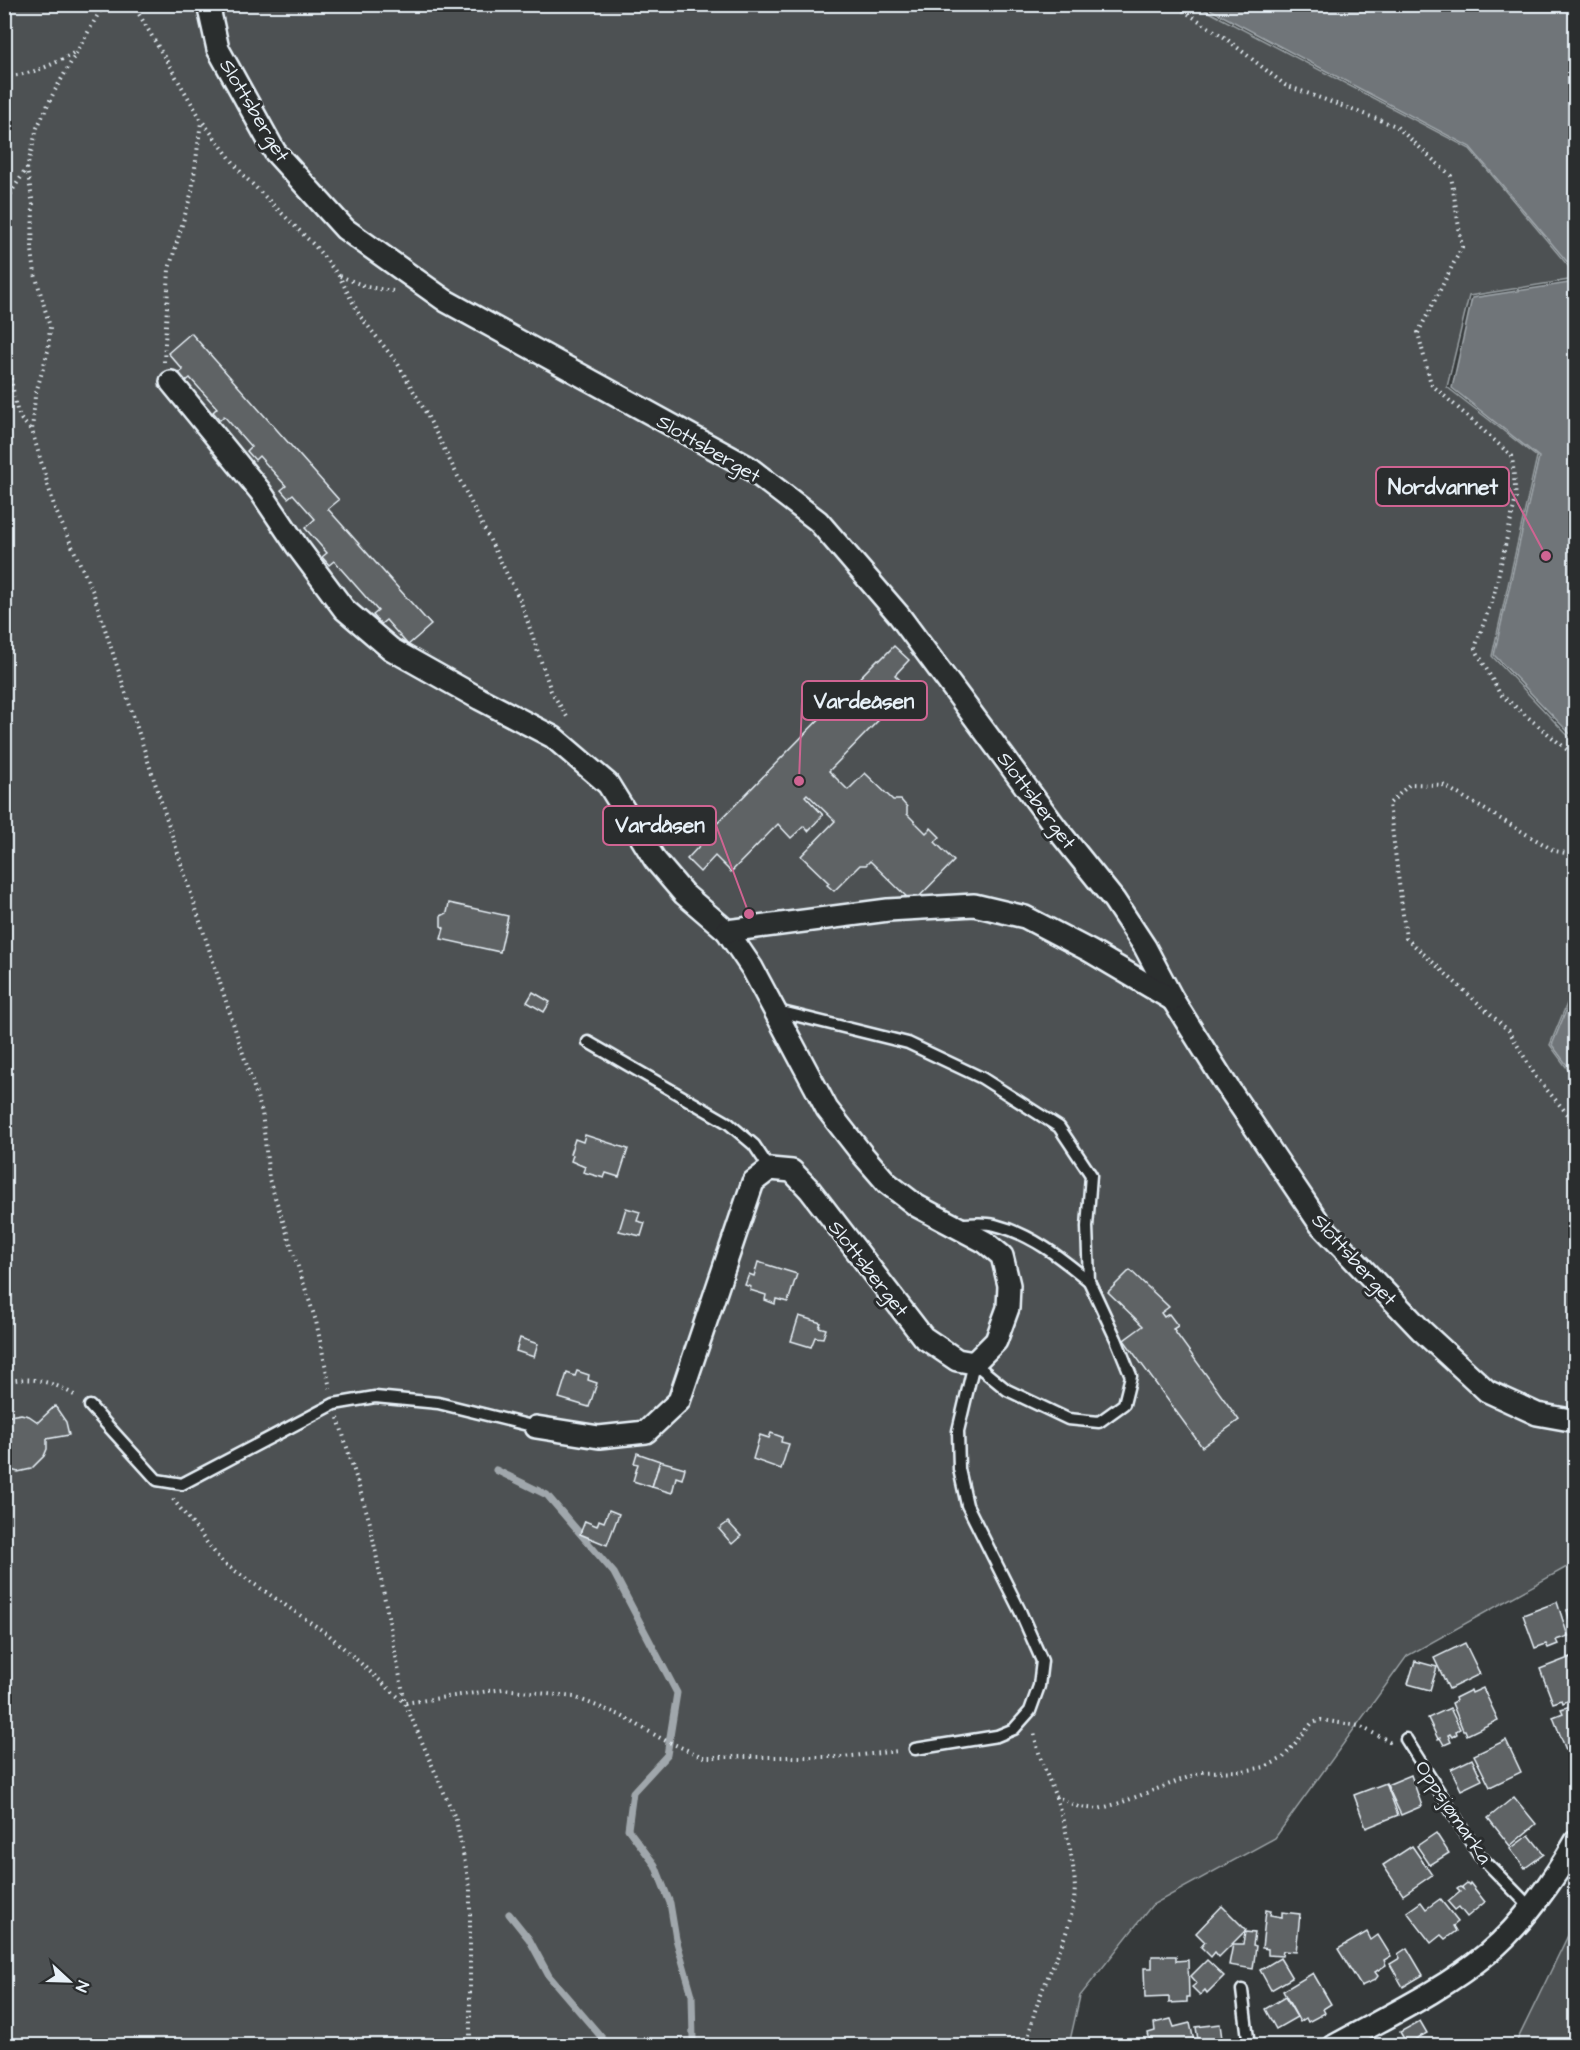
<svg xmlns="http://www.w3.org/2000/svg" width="1580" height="2050" font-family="'Architects Daughter',sans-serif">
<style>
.green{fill:#4d5152;stroke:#9aa1a5;stroke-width:1.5}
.water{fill:#707579;stroke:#a0a7ac;stroke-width:1.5}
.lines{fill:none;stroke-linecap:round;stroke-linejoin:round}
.stream{stroke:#a0a7ac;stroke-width:7}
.building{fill:#5f6365;stroke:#e8f1f8;stroke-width:1.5}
.lane-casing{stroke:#e8f1f8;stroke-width:15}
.street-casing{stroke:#e8f1f8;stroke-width:26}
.path{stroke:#e8f1f8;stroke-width:4;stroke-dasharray:1.5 4.5;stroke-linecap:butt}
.lane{stroke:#2a2d2e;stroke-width:10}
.street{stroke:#2a2d2e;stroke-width:21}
.labels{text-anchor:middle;stroke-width:6;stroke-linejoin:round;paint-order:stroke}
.street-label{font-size:20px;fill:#e8f1f8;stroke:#2a2d2e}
.leader{fill:none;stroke:#cf6492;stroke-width:2}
.callout-dot{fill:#cf6492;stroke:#2a2d2e;stroke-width:2}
.callout{fill:#2a2d2e;stroke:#cf6492;stroke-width:2}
.callout-label{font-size:21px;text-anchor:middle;font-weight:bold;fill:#e8f1f8}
</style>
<rect width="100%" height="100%" fill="#35393a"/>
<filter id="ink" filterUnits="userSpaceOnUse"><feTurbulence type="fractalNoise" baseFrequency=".0167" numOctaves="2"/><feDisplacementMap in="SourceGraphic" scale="12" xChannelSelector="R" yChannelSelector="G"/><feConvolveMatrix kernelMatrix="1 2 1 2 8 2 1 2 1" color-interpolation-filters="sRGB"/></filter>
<g filter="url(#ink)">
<g class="green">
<polygon points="5,5 1196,5 1470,149 1575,274 1575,279 1469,296 1447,387 1537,457 1492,656 1575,743 1575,984 1550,1045 1575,1079 1575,1565 1565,1568 1407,1656 1275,1838 1152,1905 1080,1996 1069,2045 5,2046"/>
<polygon points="1575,1921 1575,2045 1515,2045"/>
</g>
<g class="water">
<polygon points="1202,5 1575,5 1575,271 1470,147"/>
<polygon points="1575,282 1576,282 1575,739 1494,655 1539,457 1452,388 1472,298"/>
<polygon points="1575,989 1575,1076 1552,1045"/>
</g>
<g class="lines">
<g class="stream">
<polyline points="496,1470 547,1495 614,1573 677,1693 667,1755 633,1792 628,1829 655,1865 670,1903 676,1939 692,1995 693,2039 697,2046"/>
<polyline points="509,1914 529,1939 549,1976 609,2046"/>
</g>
</g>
<g class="building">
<polygon points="191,333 339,500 328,509 431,625 408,645 386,620 381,624 373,615 378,611 334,561 329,565 322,557 327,553 305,528 315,519 293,494 288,498 281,490 286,486 259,456 255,460 247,451 251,447 224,416 220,420 213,412 217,408 190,378 185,382 178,374 183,370 168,353"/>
<polygon points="894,646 909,660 895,675 909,689 829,771 848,790 865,773 893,800 901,800 907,807 907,814 926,833 931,828 940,837 935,842 954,861 913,903 870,861 866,865 860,865 834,891 827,885 829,883 801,856 835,821 807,794 805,796 823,815 808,831 804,826 791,838 778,824 731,872 715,856 700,872 687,859 702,843 700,841 878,659 880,660"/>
<polygon points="449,903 508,916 500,952 441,939 444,928 441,926 441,916 447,913"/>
<polygon points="533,992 550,1002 544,1012 527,1002"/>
<polygon points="585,1135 628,1149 619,1177 606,1173 604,1178 583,1172 585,1167 571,1161 573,1155 570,1154 575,1139 583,1142"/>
<polygon points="626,1208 640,1212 637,1221 645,1223 641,1236 619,1231"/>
<polygon points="758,1262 797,1274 788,1302 776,1299 775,1304 765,1300 766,1295 750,1290 751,1287 745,1285 749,1274 754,1276"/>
<polygon points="1130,1270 1169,1307 1161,1313 1164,1317 1169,1314 1178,1326 1173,1329 1239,1420 1202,1447 1124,1340 1143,1326 1108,1292"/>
<polygon points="799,1316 821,1323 819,1327 826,1329 823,1338 815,1337 811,1347 791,1341"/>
<polygon points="520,1338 538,1344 534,1357 516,1351"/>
<polygon points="577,1371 589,1375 588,1380 597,1383 589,1407 559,1398 567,1373 575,1376"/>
<polygon points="55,1406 66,1422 69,1435 47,1439 47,1449 44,1456 31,1469 18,1472 4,1468 4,1417 21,1414 29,1416 38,1422"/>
<polygon points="771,1433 782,1437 781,1442 789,1444 781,1469 753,1459 760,1435 769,1438"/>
<polygon points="637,1453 660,1461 652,1487 633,1481 638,1464 634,1463"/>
<polygon points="660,1461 685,1468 682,1479 676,1477 672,1493 652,1487"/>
<polygon points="609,1510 619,1514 607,1545 580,1534 585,1521 597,1526 599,1520 604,1522"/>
<polygon points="728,1522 741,1536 732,1544 719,1529"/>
<polygon points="1557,1602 1568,1636 1556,1640 1558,1644 1548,1648 1546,1644 1535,1648 1523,1615"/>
<polygon points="1576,1608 1576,1632 1573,1632 1567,1610"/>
<polygon points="1465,1643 1480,1674 1449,1689 1434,1658"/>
<polygon points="1571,1657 1576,1668 1576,1695 1571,1696 1572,1699 1563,1703 1562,1700 1553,1703 1540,1669"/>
<polygon points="1415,1661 1437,1667 1430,1690 1408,1684"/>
<polygon points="1483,1688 1498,1720 1467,1735 1465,1730 1463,1730 1452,1703 1456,1701 1455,1698 1471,1690 1472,1693"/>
<polygon points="1574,1705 1576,1709 1576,1746 1566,1750 1553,1717 1563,1713 1561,1709"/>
<polygon points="1450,1708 1460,1729 1456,1731 1457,1734 1452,1737 1450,1734 1448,1735 1451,1742 1444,1745 1440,1738 1438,1739 1428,1718"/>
<polygon points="1506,1740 1521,1772 1490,1787 1474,1755"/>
<polygon points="1472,1759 1482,1780 1461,1790 1451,1769"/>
<polygon points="1411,1775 1422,1806 1401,1815 1387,1785"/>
<polygon points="1386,1783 1398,1815 1366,1828 1354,1795"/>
<polygon points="1514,1797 1536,1824 1510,1846 1488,1818"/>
<polygon points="1436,1833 1449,1853 1430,1865 1417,1846"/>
<polygon points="1529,1835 1544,1854 1525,1868 1510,1849"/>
<polygon points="1412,1846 1432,1875 1403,1895 1383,1865"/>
<polygon points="1467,1883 1469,1885 1470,1883 1485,1902 1467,1917 1459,1907 1455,1910 1448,1902 1460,1892 1457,1889 1460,1887 1463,1889 1462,1887"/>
<polygon points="1440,1899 1458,1922 1453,1926 1456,1931 1445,1939 1441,1935 1431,1943 1407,1912 1421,1902 1426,1909"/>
<polygon points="1222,1906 1246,1930 1219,1957 1215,1952 1211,1957 1201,1947 1205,1942 1196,1933"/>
<polygon points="1266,1910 1271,1911 1270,1915 1282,1917 1282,1912 1300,1914 1296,1952 1283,1951 1282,1956 1268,1955 1268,1949 1262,1948"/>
<polygon points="1245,1932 1255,1933 1253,1945 1256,1946 1253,1969 1229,1965 1233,1944 1243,1944"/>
<polygon points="1367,1932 1371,1940 1378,1935 1391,1956 1384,1960 1386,1965 1375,1972 1378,1976 1375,1980 1361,1986 1338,1949"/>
<polygon points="1407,1948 1423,1975 1403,1987 1390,1964 1400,1958 1398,1954"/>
<polygon points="1152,1956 1176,1956 1176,1961 1188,1960 1189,1997 1187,1997 1187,2002 1169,2003 1169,1997 1145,1998 1144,1968 1152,1968"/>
<polygon points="1280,1958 1292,1978 1271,1990 1260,1970"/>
<polygon points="1207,1960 1224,1976 1207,1993 1205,1990 1200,1995 1192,1987 1197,1983 1191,1976"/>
<polygon points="1313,1973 1331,2004 1323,2009 1325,2013 1308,2022 1306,2018 1300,2022 1283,1991"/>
<polygon points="1285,1997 1297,2017 1276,2029 1265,2009"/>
<polygon points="1171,2019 1174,2027 1190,2023 1195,2046 1151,2046 1148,2033 1155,2031 1154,2023"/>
<polygon points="1420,2021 1427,2033 1407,2044 1400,2032"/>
<polygon points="1220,2024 1223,2046 1199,2046 1196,2027"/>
</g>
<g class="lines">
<defs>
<g id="lane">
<polyline points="774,1010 908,1043 982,1078 1059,1127 1091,1175 1087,1227 1089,1281 1116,1339 1131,1376 1124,1404 1099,1422 1068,1419 1007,1390 974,1363 958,1431 959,1469 967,1505 1020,1611 1042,1661 1039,1686 1030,1711 1014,1729 997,1736 915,1749"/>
<polyline points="588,1042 728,1123 754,1145 770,1169"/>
<path d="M 961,1224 C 972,1224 984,1222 995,1225 C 1031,1234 1060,1257 1089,1281"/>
<polyline points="90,1406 157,1480 182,1484 334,1404 375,1397 438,1403 536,1427"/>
<polyline points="1406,1739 1479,1855 1531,1908"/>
<polyline points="1242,1990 1249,2046"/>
</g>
<g id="street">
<polyline points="208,4 218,49 275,152 345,229 446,301 748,467 818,521 898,614 1057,829 1114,900 1145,947 1173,1000 1225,1083 1320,1224 1421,1330 1487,1391 1537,1414 1576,1421"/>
<polyline points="171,382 260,491 297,546 344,609 391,649 480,699 553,737 608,784 655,860 684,894 727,931 752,968 827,1109 862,1154 887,1183 917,1206 985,1242 1002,1256 1009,1285 1008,1308 996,1341 974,1363 957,1360 923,1337 810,1190 792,1171 770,1169 753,1182 679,1401 646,1432 599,1437 536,1427"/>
<polyline points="727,931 888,910 974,905 1025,917 1090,951 1173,1000"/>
<path d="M 1334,2046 C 1386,2017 1442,1991 1488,1953 C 1521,1926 1555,1878 1576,1841"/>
</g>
</defs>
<use href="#lane" class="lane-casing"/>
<use href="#street" class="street-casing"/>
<g class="path">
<polyline points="133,4 202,121 243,175 315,246 339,276 360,316 398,364 425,411 521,602 551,691 569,720"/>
<polyline points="1173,4 1224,37 1285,85 1396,126 1451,176 1462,247 1418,333 1431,384 1512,456 1516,498 1494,594 1475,648 1500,694 1576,757"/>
<path d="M 4,76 C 30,76 55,64 77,51"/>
<polyline points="27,168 33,205 32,250 35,274 50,327 48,351 35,396 32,431 55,509 93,592 262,1112 269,1179 316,1321 330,1388"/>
<polyline points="4,211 12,191 27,168 37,128 53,94 104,4"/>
<polyline points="340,276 367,287 393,291"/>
<polyline points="4,343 17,410 21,419 32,431"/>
<polyline points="164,362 169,269 192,191 201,122"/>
<polyline points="1576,855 1555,851 1443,785 1410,784 1389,804 1406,938 1509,1031 1536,1077 1576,1124"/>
<path d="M 4,1383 C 29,1374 57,1383 77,1397"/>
<polyline points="338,1418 370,1523 405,1703 456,1820 470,1887 470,2046"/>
<polyline points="173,1499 222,1562 329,1635 405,1703 503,1689 574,1697 620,1715 662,1739 703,1757 843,1757 899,1751"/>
<polyline points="1055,1796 1079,1807 1098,1809 1120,1803 1202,1772 1243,1771 1265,1767 1283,1758 1312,1723 1321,1720 1359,1726 1391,1742"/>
<path d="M 1026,2046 C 1030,2032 1032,2018 1037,2005 C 1051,1963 1080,1920 1074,1874 C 1071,1848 1064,1822 1056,1798 C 1048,1776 1038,1756 1034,1732"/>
</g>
<use href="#lane" class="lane"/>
<use href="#street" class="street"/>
</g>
</g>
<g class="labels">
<g class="street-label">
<text transform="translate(255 110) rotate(59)" y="7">Slottsberget</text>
<text transform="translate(709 448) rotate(30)" y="7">Slottsberget</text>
<text transform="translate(1037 800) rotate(53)" y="7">Slottsberget</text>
<text transform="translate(1355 1259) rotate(48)" y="7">Slottsberget</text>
<text transform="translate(869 1268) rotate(52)" y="7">Slottsberget</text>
<text transform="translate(1454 1812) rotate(56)" y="7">Oppsjømarka</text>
</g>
</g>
<path class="leader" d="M1546 556L1509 487M799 781L802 701M749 914L716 825"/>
<g class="callout-dot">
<circle cx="1546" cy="556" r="6"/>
<circle cx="799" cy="781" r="6"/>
<circle cx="749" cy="914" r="6"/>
</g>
<g class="callout">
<rect x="1376" y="467" width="133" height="39" rx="6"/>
<rect x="802" y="681" width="125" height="39" rx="6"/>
<rect x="603" y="806" width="113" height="39" rx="6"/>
</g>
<g class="callout-label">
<text x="1443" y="494">Nordvannet</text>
<text x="864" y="708">Vardeåsen</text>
<text x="660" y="832">Vardåsen</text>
</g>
<rect width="1580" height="2050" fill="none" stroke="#2a2d2e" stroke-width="24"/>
<rect x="12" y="12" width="1556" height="2026" fill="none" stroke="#e8f1f8" stroke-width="2" filter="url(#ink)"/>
<g transform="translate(69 1981) rotate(112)" stroke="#2a2d2e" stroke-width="4.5" paint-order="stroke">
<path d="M0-4.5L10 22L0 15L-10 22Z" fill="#e8f1f8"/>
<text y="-9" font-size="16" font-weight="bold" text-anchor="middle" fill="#e8f1f8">N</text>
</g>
</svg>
